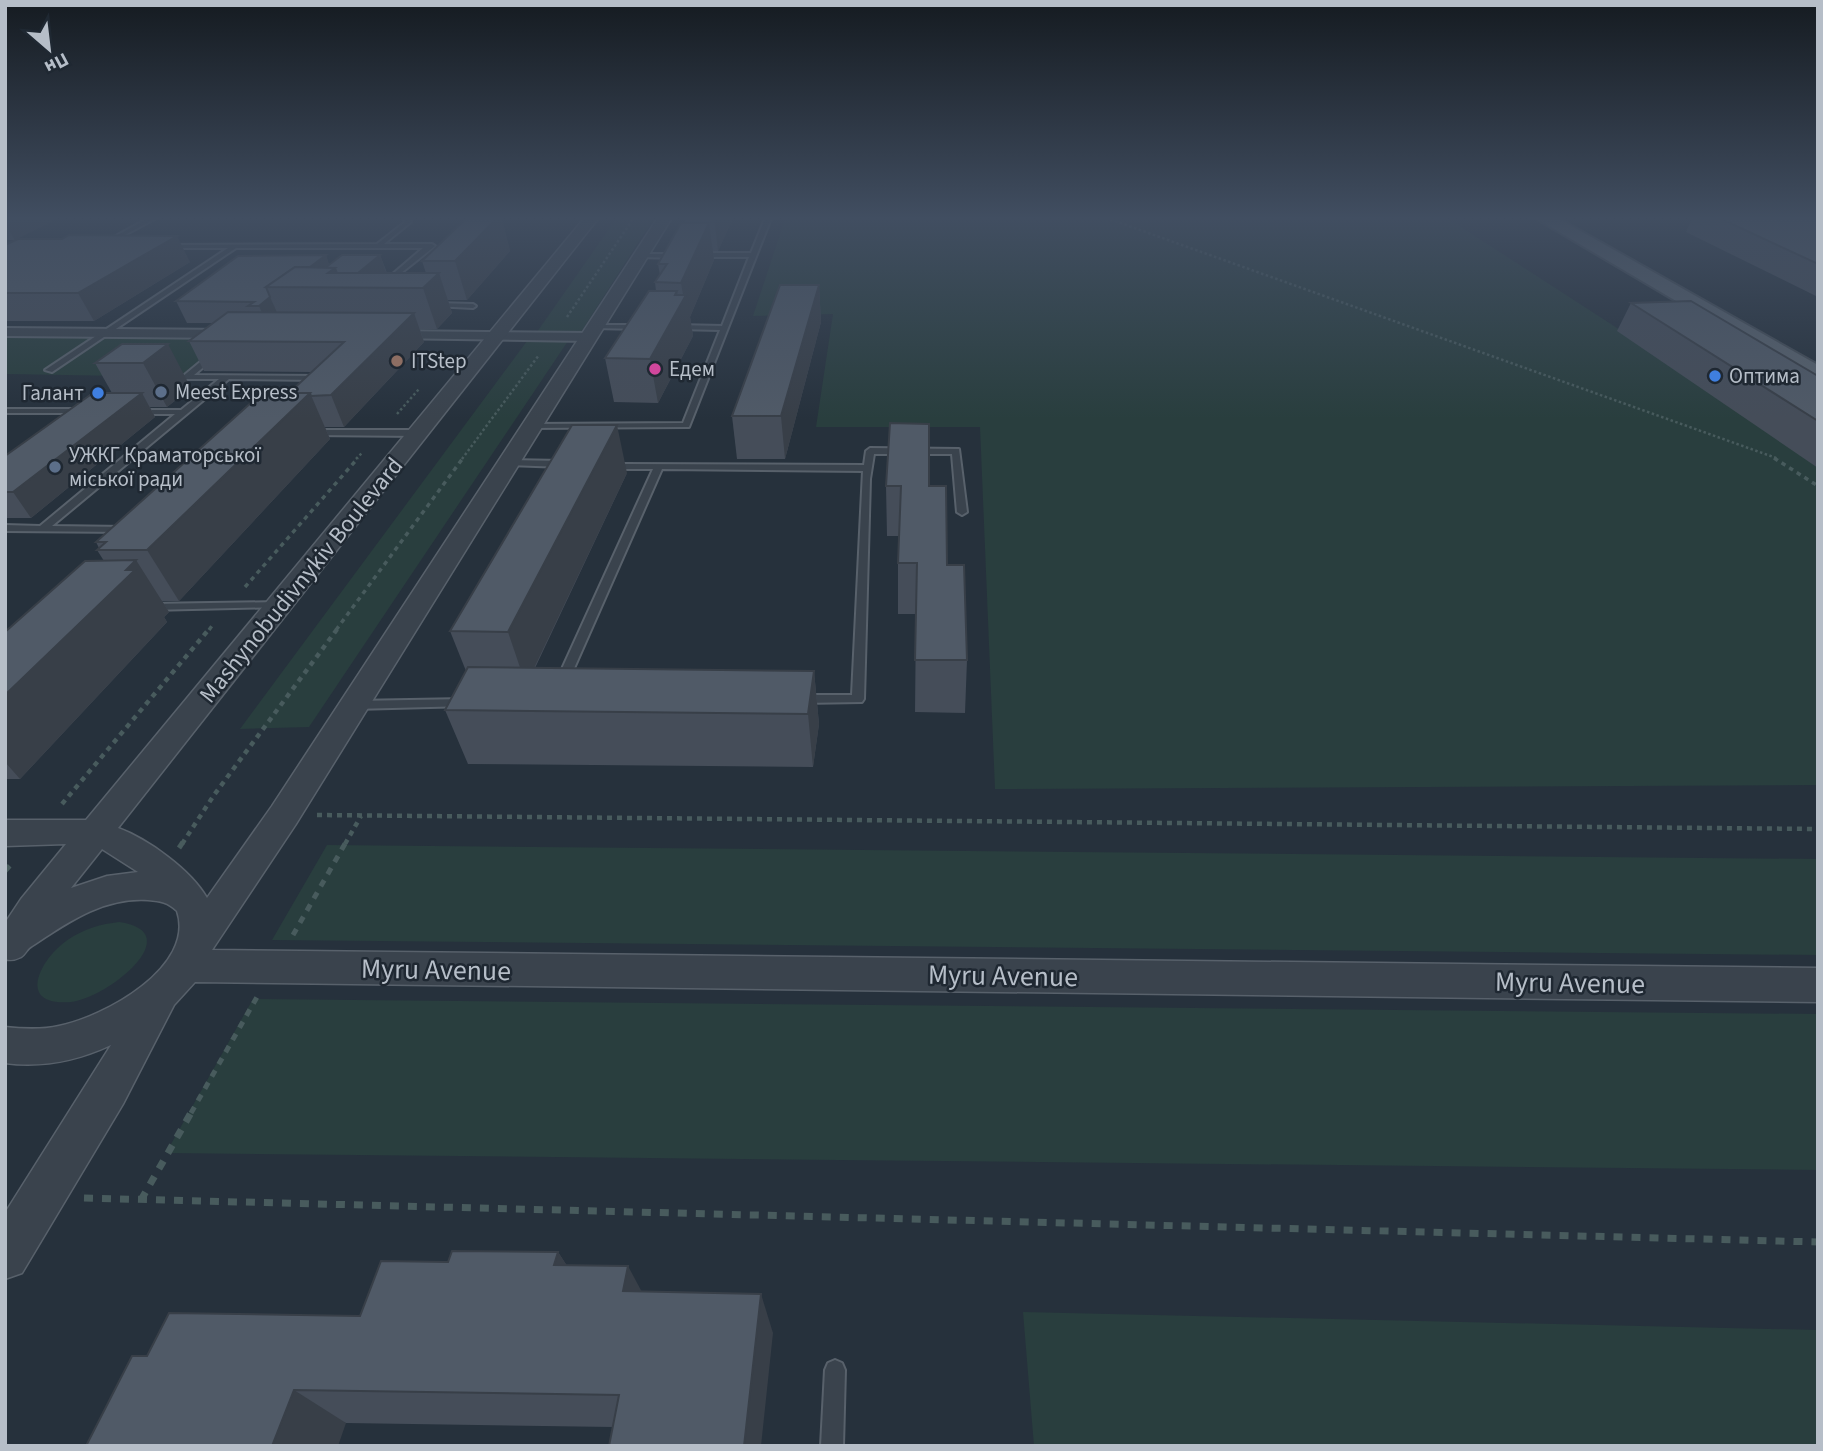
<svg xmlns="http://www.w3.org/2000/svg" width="1823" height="1451" font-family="'Source Sans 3',sans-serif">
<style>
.green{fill:#293e3e}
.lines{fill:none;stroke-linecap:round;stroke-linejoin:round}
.service-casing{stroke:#58616b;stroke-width:4}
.minor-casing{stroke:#58616b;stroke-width:4}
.tertiary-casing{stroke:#58616b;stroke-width:3}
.primary-casing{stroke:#434c56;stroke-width:4}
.path-far4{stroke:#485b5d;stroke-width:2.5;stroke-dasharray:2.5 2.5;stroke-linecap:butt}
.path-far3{stroke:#485b5d;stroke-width:3.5;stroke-dasharray:4.5 4.5;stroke-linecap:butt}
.path-far2{stroke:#485b5d;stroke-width:4.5;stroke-dasharray:5 5;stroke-linecap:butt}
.path-far1{stroke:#485b5d;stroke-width:5;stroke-dasharray:7 7;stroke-linecap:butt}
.path{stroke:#485b5d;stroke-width:7;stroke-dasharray:9 9;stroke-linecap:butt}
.service{fill:#3a434d;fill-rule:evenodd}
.minor{fill:#3a434d;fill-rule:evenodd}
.tertiary{fill:#3a434d;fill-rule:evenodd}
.primary{fill:#58626d;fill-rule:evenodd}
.wall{fill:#454d59}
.shaded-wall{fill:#383f48}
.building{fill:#505a67;stroke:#383f48;stroke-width:2}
.education-dot{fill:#8d6e63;stroke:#1f2832;stroke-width:2.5}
.hotel-dot{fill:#d1479c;stroke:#1f2832;stroke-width:2.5}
.shop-dot{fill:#3f7fe0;stroke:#1f2832;stroke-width:2.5}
.service-dot{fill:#5c6f8a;stroke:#1f2832;stroke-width:2.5}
.labels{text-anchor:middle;stroke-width:5;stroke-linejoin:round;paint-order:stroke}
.far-poi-label{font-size:21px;fill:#b6bec8;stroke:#1f2832;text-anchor:start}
.street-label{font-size:24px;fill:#b6bec8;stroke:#1f2832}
.near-street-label{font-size:28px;fill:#b6bec8;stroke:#1f2832}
</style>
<rect width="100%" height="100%" fill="#26313c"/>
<g class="green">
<polygon points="618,216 655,216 581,332 537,332"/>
<polygon points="786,216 1444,216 1818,458 1818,785 995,789 980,427 816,427 833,314 753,316"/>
<polygon points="5,337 232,339 182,377 5,374"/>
<polygon points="527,341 568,341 309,727 240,729"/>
<polygon points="327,845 1818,859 1818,955 272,940"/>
<path d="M 119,922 C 190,932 108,998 71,1002 C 15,1007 40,958 69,939 C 84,929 101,924 119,922 Z"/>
<polygon points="253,999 1818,1014 1818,1170 166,1153"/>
<polygon points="1023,1312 1818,1330 1818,1446 1034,1446"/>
</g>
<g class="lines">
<defs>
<g id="service">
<polygon points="152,216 160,216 110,243 105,242"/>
<polygon points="402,216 408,216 411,222 384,244 432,244 435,246 386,285 381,284 423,248 236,248 52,372 45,370 228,248 166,248 164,245 377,244 405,222"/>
<polygon points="766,216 772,216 689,427 529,428 528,426 532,424 683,423 720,330 677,329 674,327 677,325 722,326 749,257 697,257 694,255 697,253 751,253"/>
<polygon points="640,254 679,254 682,256 679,258 638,257"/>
<polygon points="435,303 473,304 476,306 473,308 433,306 433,304"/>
<polygon points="595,325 641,325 644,327 641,329 593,328 592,327"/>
<polygon points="211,353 218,355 194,375 320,376 324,378 320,380 229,379 52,526 126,527 129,528 129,532 5,531 5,525 40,526 175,414 133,414 133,410 181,410 219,379 186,379 182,377"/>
<polygon points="5,409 83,409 87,411 83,413 5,413"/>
<polygon points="312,430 420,430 424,433 420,436 309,435 309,431"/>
<polygon points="870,448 959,449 967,512 962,515 957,512 952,454 874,454 870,479 864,699 862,702 802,703 796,699 802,695 852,695 863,471 662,469 568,682 566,685 558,685 556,682 653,469 626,469 622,466 623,464 864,465 866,451"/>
<polygon points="508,460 563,461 567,464 563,467 505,465 505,461"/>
<polygon points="279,602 283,603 284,605 283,607 150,610 145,607 150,604"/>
<polygon points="465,699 469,700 471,703 469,706 354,709 348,705 354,701"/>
<polygon points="835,1360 842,1363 845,1370 843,1446 821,1446 825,1370 828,1363"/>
</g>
<g id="minor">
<polygon points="5,328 231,330 238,334 231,338 5,336"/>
<polygon points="390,331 589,333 596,337 589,341 385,338 385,332"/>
</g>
<path id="tertiary" d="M 586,216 L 600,216 L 118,828 C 148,839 191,870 207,898 L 272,806 L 659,216 L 673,216 L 296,824 L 212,950 L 1818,968 L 1818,1002 L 195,982 L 174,1005 L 123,1104 L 22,1273 L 5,1279 L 5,1213 L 111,1045 C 77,1061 43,1068 5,1063 L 5,1027 C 23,1029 41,1030 59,1026 C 104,1017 196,967 177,911 C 168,902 160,901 148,900 C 103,897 67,923 32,946 C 27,948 26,954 21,957 C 15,960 11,961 5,959 L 5,923 L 21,899 L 66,844 L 5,846 L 5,820 L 86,820 ZM 102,849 L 138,872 L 107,876 L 71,888 Z"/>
<polygon id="primary" points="1532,216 1554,216 1818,365 1818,382 1810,380"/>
</defs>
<use href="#service" class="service-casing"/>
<use href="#minor" class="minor-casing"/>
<use href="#tertiary" class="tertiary-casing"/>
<use href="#primary" class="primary-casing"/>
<g class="path-far4">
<polyline points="1101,216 1779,459"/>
<polyline points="567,317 635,216"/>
<polyline points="397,414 419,389"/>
<polyline points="356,459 363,452"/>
<polyline points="462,459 539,355"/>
</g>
<g class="path-far3">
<polyline points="1774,458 1818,486"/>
<polyline points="245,587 358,458"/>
<polyline points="209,630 214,623"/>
<polyline points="336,630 463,458"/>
</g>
<g class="path-far2">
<polyline points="62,804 210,628"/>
<polyline points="317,815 1818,829"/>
<polyline points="182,844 214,795 338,628"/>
<polyline points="345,844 361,816"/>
</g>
<g class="path-far1">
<polyline points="179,848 183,842"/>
<polyline points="5,871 13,862"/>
<polyline points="293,935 346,842"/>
<polyline points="191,1113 257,997"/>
</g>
<g class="path">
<polyline points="84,1198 1818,1242"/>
<polyline points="141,1200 192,1111"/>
</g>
<use href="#service" class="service"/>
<use href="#minor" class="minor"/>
<use href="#tertiary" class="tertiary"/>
<use href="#primary" class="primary"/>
</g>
<g class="wall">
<polygon points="5,216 15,240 5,240"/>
<polygon points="469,216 501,216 510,251 467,300 448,300 452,313 437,329 420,329 424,342 344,427 325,427 330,439 179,601 162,601 169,612 164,617 167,622 20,779 5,779 5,632 104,561 97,550 99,548 96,542 258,401 289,393 312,372 204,371 189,341 213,323 187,323 176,301 326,255 329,265 380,255 387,273 426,273 422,261"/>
<polygon points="684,216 734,216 718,251 713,251 714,260 690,317 693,336 658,403 614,402 605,358 656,291 655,282 660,275 658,264 685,223"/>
<polygon points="1693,216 1818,216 1818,297 1686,232"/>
<polygon points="5,245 190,262 94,321 5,321"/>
<polygon points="819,285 821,322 785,459 737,459 732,416"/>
<polygon points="1631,303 1818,376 1818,468 1617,331"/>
<polygon points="122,344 191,388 167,407 150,407 155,417 31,518 5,518 5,456 112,393 95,363"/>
<polygon points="627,473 535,668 814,671 819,724 813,767 468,764 445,710 466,671 450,631"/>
<polygon points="886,486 929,486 947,565 967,660 965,713 915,712 916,614 898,614 898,563 899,536 887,536"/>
<polygon points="558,1252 567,1266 642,1292 773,1333 613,1427 346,1423 147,1356 360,1316 448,1262"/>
</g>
<g class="shaded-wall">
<polygon points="5,216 63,216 15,240 5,224"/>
<polygon points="499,216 501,216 510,251 467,300 455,261"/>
<polygon points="714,216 734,216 718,251"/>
<polygon points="709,223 714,260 690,317 693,336 658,403 650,359 677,291 679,308 684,300 681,283"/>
<polygon points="177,236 190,262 94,321 78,293"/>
<polygon points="326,255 331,270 335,268 343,288 284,287"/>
<polygon points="380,255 387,275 352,277"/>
<polygon points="439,273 452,313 437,329 423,288"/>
<polygon points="819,285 821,322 785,459 781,416"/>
<polygon points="270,297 280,319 269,328 259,306"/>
<polygon points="414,313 424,342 344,427 331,395"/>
<polygon points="168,344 191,388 167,407 143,363"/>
<polygon points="142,393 155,417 31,518 13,492"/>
<polygon points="310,393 330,439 179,601 147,550"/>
<polygon points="617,425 627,473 526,685 508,632"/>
<polygon points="136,560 169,612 164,617 167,622 20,779 5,762 5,695"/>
<polygon points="814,671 819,724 813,767 808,714"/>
<polygon points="558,1252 585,1293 554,1265"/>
<polygon points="628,1266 650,1307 623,1291"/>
<polygon points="761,1294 773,1333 761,1446 744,1446"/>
<polygon points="294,1390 346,1423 338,1446 272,1446"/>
</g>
<g class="building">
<polygon points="469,216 499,216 455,261 422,261"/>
<polygon points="1715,216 1818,216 1818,264"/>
<polygon points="681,223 709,223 681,283 655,282 667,264 658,264"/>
<polygon points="69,235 177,236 78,293 5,293 5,245 18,239 62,239"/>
<polygon points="326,255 310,267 295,267 266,287 270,297 259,306 248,306 254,302 176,301 238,256"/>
<polygon points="342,255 380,255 358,273 337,273 335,268 325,268"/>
<polygon points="295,267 335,268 328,273 439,273 423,288 266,287"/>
<polygon points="780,285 819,285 781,416 732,416"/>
<polygon points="649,291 677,291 675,295 686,295 650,359 605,358"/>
<polygon points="1691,301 1818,376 1818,421 1631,303"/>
<polygon points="228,312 414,313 331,395 311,396 310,393 289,393 344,342 189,341"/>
<polygon points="122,344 168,344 143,363 95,363"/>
<polygon points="93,393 142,393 13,492 5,492 5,456"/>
<polygon points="267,393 310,393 147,550 97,550 106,542 96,542 253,401 258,401"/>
<polygon points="890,423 929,424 929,486 946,486 947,565 964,565 967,660 915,660 917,563 898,563 901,486 886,486"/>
<polygon points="572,425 617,425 508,632 450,631"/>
<polygon points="136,560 126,570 135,570 5,695 5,632 85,561"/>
<polygon points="468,667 814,671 808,714 445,710"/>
<polygon points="452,1251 558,1252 554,1265 628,1266 623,1291 761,1294 744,1446 609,1446 619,1395 294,1390 272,1446 86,1446 132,1356 147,1356 169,1313 360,1316 381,1261 448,1262"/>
</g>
<linearGradient id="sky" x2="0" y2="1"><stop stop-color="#151b21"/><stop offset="0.52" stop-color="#414e61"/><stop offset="1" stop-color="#414e61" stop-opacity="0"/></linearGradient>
<rect width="1823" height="419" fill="url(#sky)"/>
<circle class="education-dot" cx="397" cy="361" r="7"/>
<circle class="hotel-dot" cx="655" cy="369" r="7"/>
<g class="shop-dot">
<circle cx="1715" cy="376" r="7"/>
<circle cx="98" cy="393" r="7"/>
</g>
<g class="service-dot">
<circle cx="161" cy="392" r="7"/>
<circle cx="55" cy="467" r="7"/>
</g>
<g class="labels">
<g class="far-poi-label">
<text x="411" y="368">ITStep</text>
<text x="669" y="376">Едем</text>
<text x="1729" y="383">Оптима</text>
<text x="175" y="399">Meest Express</text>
<text x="84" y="400" text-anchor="end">Галант</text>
<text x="69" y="462">УЖКГ Краматорської<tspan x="69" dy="24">міської ради</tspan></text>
</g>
<g class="street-label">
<text transform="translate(301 580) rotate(-51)" y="8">Mashynobudivnykiv Boulevard</text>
</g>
<g class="near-street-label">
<text transform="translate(436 969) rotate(1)" y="10">Myru Avenue</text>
<text transform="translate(1003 975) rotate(1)" y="10">Myru Avenue</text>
<text transform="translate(1570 982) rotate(1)" y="10">Myru Avenue</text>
</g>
</g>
<rect width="1823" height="1451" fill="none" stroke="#b6bec8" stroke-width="14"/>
<g transform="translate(49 49) rotate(152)" stroke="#1f2832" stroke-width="5" paint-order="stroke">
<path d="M0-5L12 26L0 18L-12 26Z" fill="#b6bec8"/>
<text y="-10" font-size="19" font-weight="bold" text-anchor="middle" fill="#b6bec8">Пн</text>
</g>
</svg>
